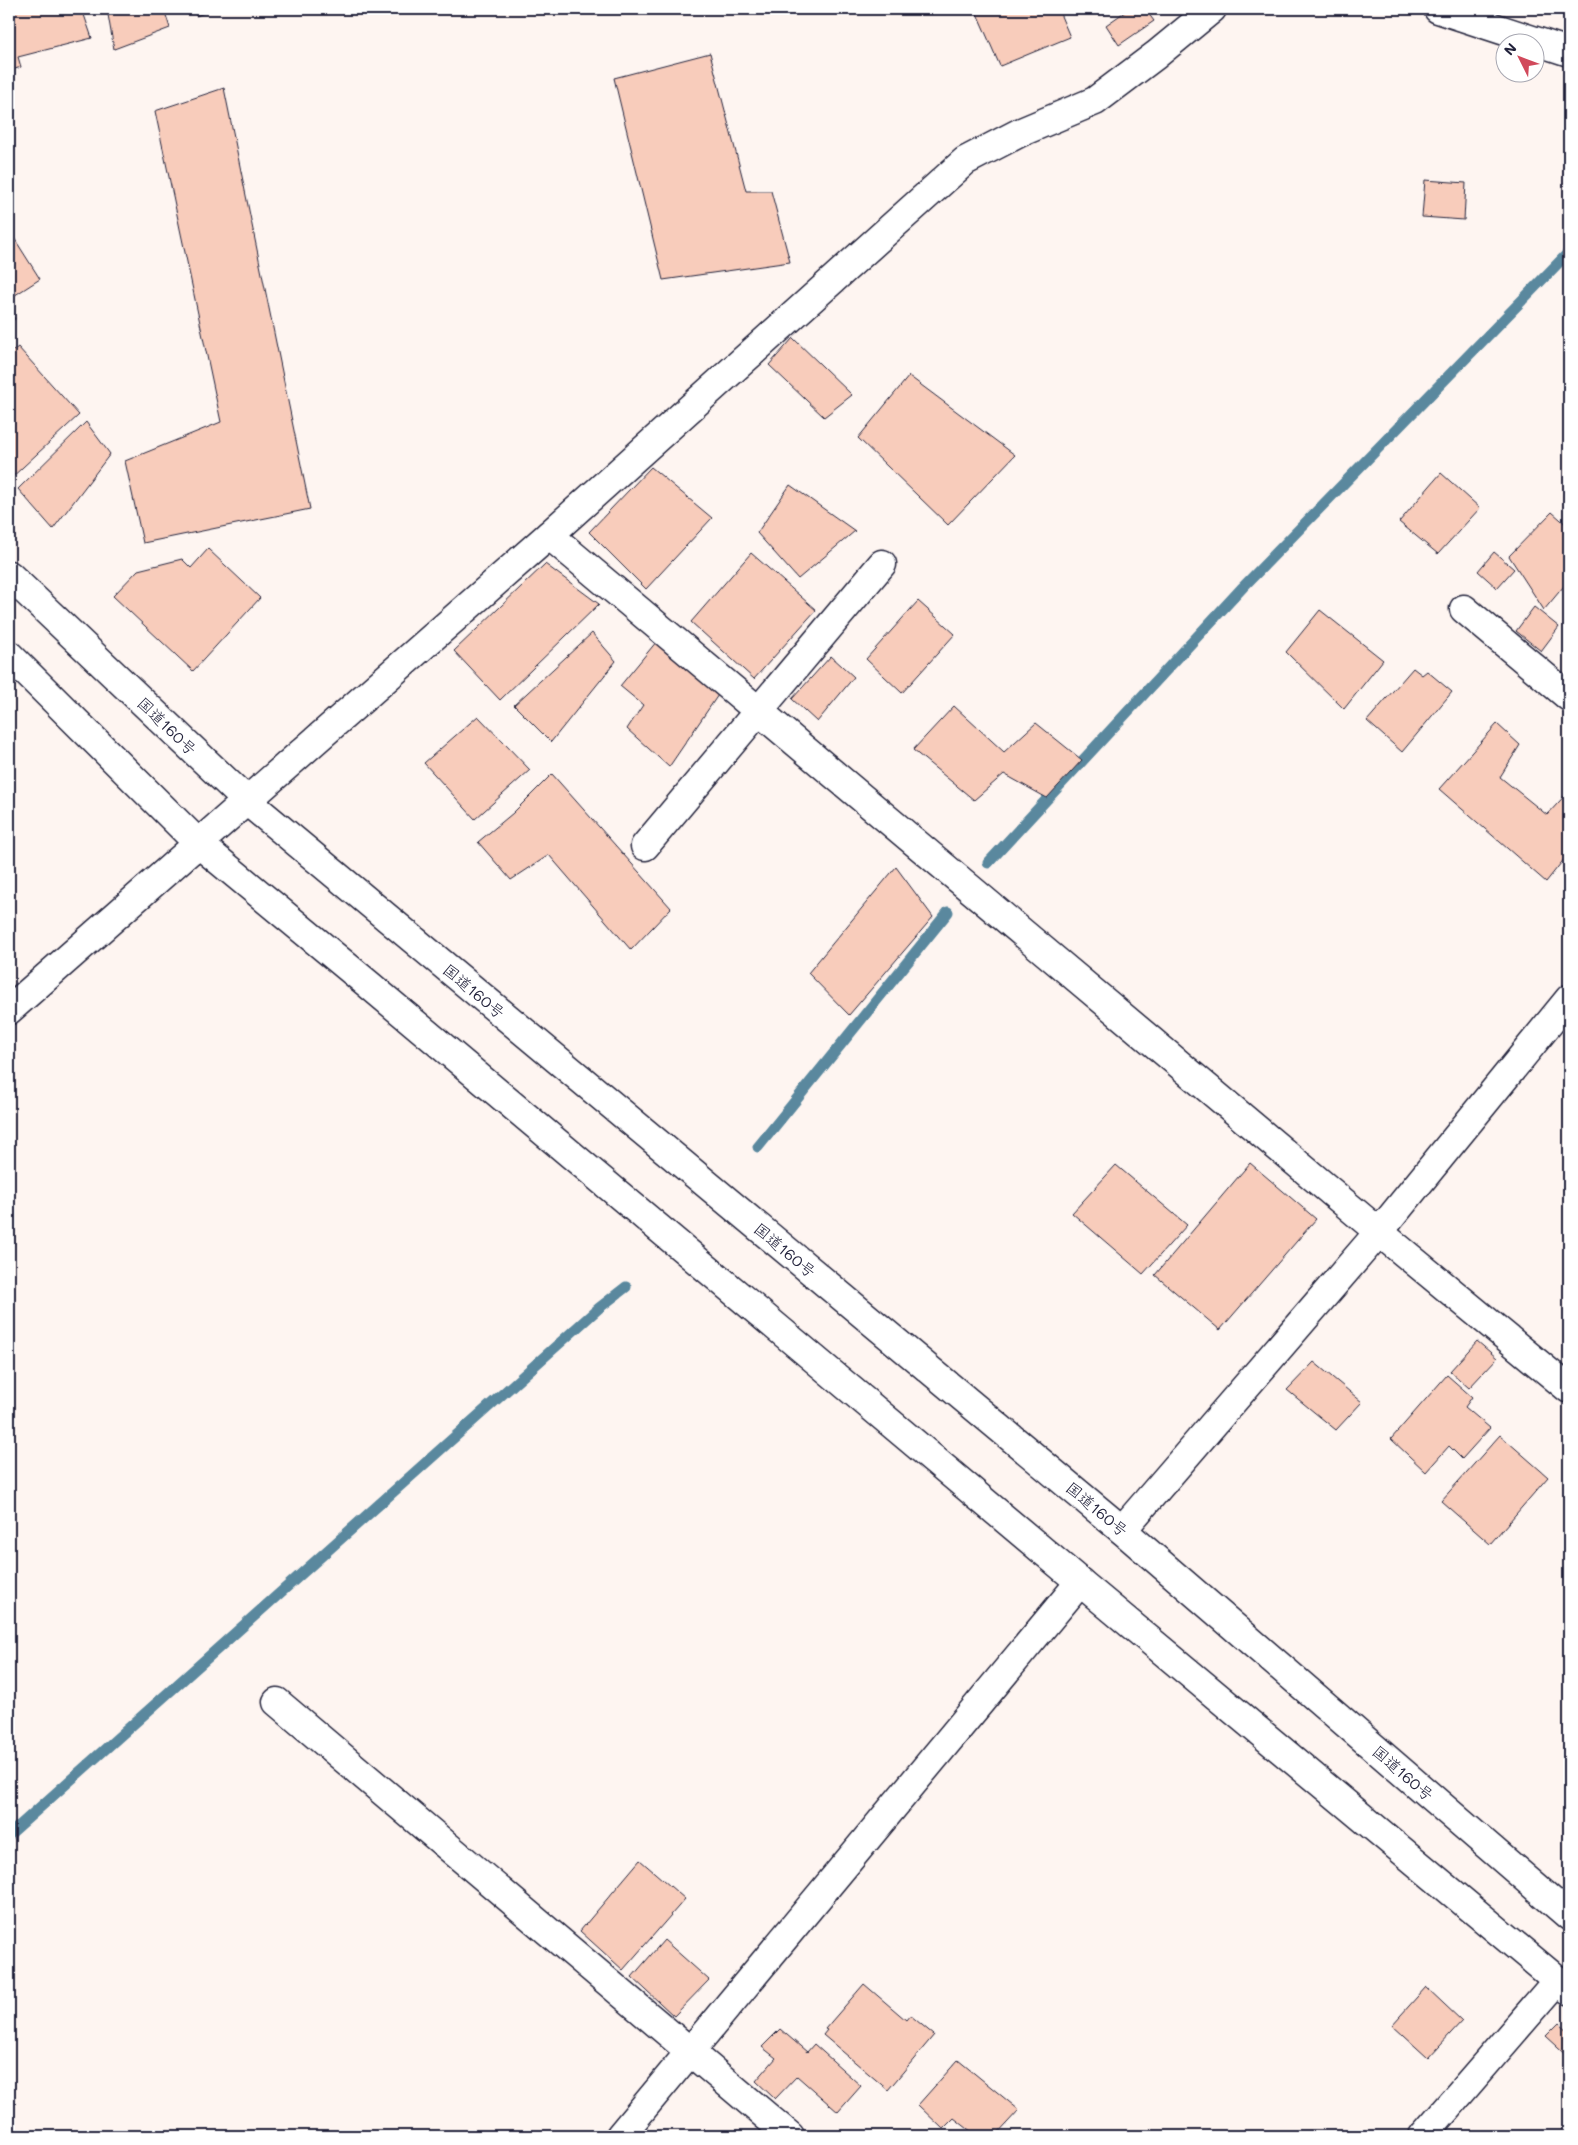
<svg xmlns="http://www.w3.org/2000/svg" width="1578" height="2145" font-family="Mali,'Klee One',sans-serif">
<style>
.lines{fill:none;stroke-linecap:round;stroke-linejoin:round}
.stream{stroke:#5a889e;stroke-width:11}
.building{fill:#f8ccbb;stroke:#22223b}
.street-casing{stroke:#22223b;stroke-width:31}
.highway-casing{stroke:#22223b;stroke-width:31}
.street{stroke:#fff;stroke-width:28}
.highway{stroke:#fff;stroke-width:28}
.labels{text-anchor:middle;stroke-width:4;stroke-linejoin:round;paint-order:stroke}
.street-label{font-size:16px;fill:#22223b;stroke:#fff}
</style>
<rect width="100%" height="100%" fill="#fef5f1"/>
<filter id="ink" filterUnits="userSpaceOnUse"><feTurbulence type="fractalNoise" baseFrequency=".02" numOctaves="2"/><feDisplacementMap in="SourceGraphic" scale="10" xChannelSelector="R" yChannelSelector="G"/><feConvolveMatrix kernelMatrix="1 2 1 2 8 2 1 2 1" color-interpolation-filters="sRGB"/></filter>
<g filter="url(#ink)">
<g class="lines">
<g class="stream">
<polyline points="988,863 1243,587 1569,252"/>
<polyline points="758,1147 948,912"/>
<polyline points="9,1835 599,1308 626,1287"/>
</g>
</g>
<g class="building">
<polygon points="9,9 82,9 92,38 18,57 21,67 9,71"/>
<polygon points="107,9 164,9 170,28 114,49"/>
<polygon points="195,9 215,9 196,16"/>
<polygon points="975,9 1058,9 1070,37 1000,66"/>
<polygon points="1129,9 1145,9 1154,21 1119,45 1106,25"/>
<polygon points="710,53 746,191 771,191 790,262 663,280 614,78"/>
<polygon points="224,88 310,509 143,543 125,461 221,422 155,111"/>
<polygon points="1425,180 1466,183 1464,220 1422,217"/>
<polygon points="9,230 40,279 9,299"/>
<polygon points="9,309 15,319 9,323"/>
<polygon points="793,338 852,395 824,417 769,365"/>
<polygon points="18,347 79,415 9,480 9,354"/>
<polygon points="909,376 1015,455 948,525 858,438"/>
<polygon points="86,422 110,454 53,529 18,489"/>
<polygon points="651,467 712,518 646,589 589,532"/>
<polygon points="1441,473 1480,508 1438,554 1399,522"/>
<polygon points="790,485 855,531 798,579 757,533"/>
<polygon points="1552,512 1569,527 1569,580 1544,610 1509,556"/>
<polygon points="208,549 260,598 193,671 113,596 138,570 182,559 191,568"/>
<polygon points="1494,552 1514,569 1497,588 1478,571"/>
<polygon points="751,553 816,610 754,679 691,622"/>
<polygon points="545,564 599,604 500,700 454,651"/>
<polygon points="918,601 955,634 902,693 866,659"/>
<polygon points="1534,607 1559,627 1541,651 1516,631"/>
<polygon points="1320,610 1383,660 1344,709 1286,652"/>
<polygon points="592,633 616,661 551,742 514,705"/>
<polygon points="657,641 718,695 669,767 627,729 643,705 620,686"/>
<polygon points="831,656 854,677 817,722 792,699"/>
<polygon points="1413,668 1422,675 1427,671 1452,692 1402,752 1367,721"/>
<polygon points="954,706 1004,752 1036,723 1082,760 1047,798 1004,774 974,800 913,750"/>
<polygon points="478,716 530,770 475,819 424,763"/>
<polygon points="1497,724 1520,745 1500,777 1547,815 1569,791 1569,853 1546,882 1439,789"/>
<polygon points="552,774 671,908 631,950 549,855 511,880 478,842 513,813"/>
<polygon points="896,867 933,917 849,1015 808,973"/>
<polygon points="1250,1163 1316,1219 1220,1330 1155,1275"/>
<polygon points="1116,1165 1187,1225 1143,1274 1072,1213"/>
<polygon points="1477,1341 1497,1358 1469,1388 1450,1371"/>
<polygon points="1314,1362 1362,1402 1336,1430 1287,1390"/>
<polygon points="1447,1375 1472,1397 1465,1407 1490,1428 1462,1459 1449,1446 1426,1472 1391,1439"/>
<polygon points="1500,1435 1548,1477 1490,1544 1441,1501"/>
<polygon points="640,1860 685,1899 623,1970 580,1931"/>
<polygon points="664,1940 709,1980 674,2016 632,1977"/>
<polygon points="864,1984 906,2020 910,2015 934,2035 888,2090 823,2035 827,2030 825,2029"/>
<polygon points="1426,1987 1462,2021 1428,2058 1392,2025"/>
<polygon points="1559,2023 1569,2032 1569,2057 1546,2036"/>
<polygon points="780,2029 807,2052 814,2044 861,2086 838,2112 797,2076 775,2099 756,2081 776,2058 762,2047"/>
<polygon points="958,2060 1019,2110 995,2136 977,2136 954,2118 943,2129 918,2105"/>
<polygon points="1563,2131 1568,2136 1558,2136"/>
</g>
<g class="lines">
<defs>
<g id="street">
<polyline points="1438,9 1569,52"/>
<polyline points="549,535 1379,1232 1569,1389"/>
<polyline points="1464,609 1569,697"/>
<polyline points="645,846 882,564"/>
<polyline points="9,1010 549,535 965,161 1019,133 1095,101 1156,55 1212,9"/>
<polyline points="1122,1530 1379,1232 1569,999"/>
<polyline points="277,1702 790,2136"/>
<polyline points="620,2136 1080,1582"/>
<polyline points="1423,2136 1558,1980"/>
</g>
<g id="highway">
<polyline points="9,575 247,801 1122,1530 1569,1916"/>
<polyline points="9,655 199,844 368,984 1080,1582 1569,1990"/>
</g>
</defs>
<use href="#street" class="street-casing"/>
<use href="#highway" class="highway-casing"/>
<use href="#street" class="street"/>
<use href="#highway" class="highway"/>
</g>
</g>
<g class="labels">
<g class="street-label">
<text transform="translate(167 726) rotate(44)" y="6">国道160号</text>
<text transform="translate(474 991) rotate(40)" y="6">国道160号</text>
<text transform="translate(785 1250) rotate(40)" y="6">国道160号</text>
<text transform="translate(1097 1509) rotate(40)" y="6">国道160号</text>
<text transform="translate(1403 1773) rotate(41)" y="6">国道160号</text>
</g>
</g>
<rect width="1578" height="2145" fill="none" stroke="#fff" stroke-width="30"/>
<rect x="15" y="15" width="1548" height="2115" fill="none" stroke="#22223b" stroke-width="2" filter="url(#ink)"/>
<g transform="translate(1520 58) rotate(312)"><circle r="24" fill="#ffffff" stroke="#a7a7b1"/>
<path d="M0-4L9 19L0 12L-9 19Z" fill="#d1495b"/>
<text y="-8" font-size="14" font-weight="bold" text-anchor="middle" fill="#22223b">N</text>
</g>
</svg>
